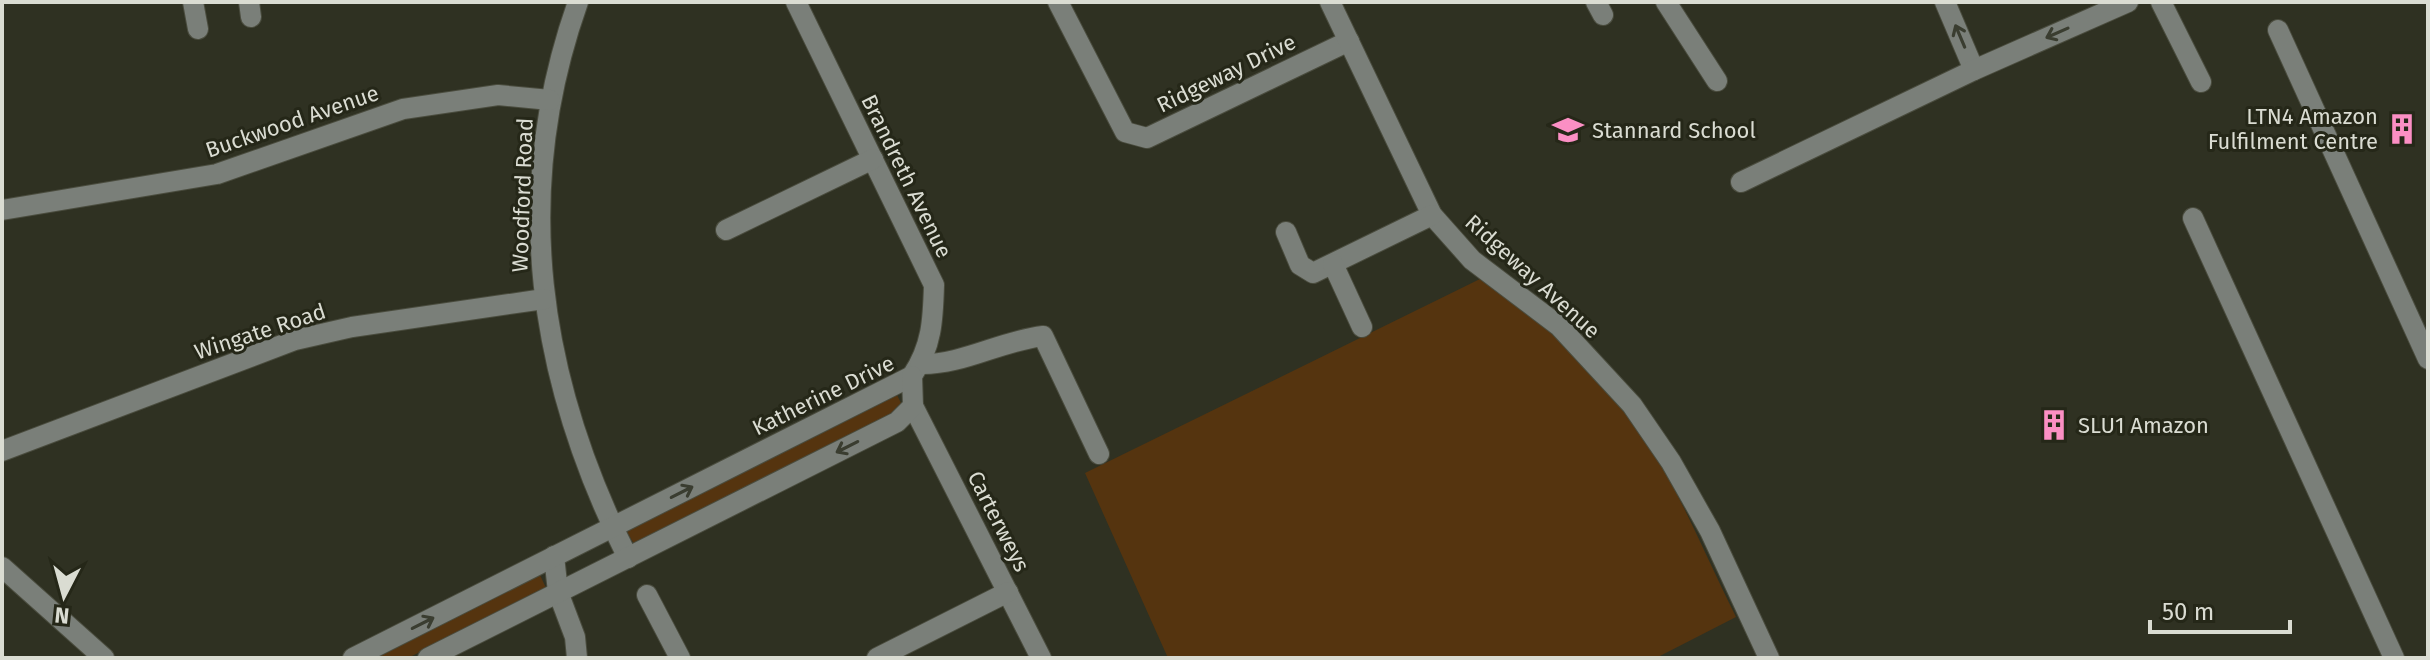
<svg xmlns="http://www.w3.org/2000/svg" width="2430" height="660" font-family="'Fira Sans',sans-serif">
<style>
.green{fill:#55340f}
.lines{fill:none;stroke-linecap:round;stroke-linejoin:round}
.minor-casing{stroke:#4a4c3e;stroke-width:22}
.minor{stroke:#7a7f79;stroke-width:20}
.oneway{stroke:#3a3d30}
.labels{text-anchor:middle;stroke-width:6;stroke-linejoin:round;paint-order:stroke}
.street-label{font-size:22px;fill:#dadcd2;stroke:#252718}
.poi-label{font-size:22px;fill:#dadcd2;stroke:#252718;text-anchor:start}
</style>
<rect width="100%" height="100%" fill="#2f3122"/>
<g class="green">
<path d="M 1482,278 C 1532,316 1579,351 1619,401 C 1669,464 1700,545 1736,617 L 1656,658 L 1168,658 L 1085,473 Z"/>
<polygon points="897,395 904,409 634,544 626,530"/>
<polygon points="540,575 546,588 408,658 373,658"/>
</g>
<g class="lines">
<defs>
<g id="minor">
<polyline points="193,2 198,29"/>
<polyline points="249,2 251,17"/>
<path d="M 578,2 C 510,194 538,379 628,558"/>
<path d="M 796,2 L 934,285 C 933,320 932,346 912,376"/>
<polyline points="1058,2 1125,132 1147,138 1349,41"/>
<polyline points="1330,2 1432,215 1472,260 1559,326 1632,405 1671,462 1710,531 1769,658"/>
<polyline points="1596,2 1603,15"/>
<polyline points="1666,2 1717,81"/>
<polyline points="1945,2 1974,70"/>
<polyline points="2161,2 2201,82"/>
<polyline points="2278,30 2428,359"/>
<polyline points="1741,182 1974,70 2128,2"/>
<polyline points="2,210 217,174 403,109 498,95 550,100"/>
<polyline points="2193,218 2394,658"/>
<polyline points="726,230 873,159"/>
<polyline points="1286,232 1300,265 1313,273 1432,215"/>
<polyline points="1333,264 1362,327"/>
<path d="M 920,364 C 963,365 1000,341 1043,336 L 1099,454"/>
<polyline points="913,406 1041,658"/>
<polyline points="2,451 295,340 352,327 544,299"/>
<polyline points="554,556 558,592 575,637 577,658"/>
<polyline points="2,567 104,658"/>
<polyline points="647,595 680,658"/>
<polyline points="353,658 912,376"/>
<polyline points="428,658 897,422 913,406 912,376"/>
<polyline points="877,658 1008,592"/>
</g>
</defs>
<use href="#minor" class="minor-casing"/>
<use href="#minor" class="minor"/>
</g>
<defs><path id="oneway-shaft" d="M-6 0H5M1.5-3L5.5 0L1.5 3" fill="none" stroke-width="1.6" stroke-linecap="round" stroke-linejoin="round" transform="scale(2)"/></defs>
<g class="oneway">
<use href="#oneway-shaft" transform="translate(2057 33) rotate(156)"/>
<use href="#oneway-shaft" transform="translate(1960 36) rotate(-113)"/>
<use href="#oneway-shaft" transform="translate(847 447) rotate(153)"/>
<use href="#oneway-shaft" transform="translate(682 492) rotate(-27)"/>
<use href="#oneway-shaft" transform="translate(423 623) rotate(-27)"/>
</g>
<defs>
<symbol id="building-bare" viewBox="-9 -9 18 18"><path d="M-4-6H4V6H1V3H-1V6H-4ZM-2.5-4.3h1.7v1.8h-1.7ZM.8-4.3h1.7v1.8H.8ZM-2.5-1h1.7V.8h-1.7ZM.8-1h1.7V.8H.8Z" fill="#fb8fc4" stroke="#252718" stroke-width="2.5" paint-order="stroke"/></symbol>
<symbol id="school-bare" viewBox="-9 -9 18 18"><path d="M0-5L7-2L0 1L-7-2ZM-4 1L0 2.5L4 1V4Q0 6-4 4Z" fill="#fb8fc4" stroke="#252718" stroke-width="2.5" paint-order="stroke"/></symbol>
</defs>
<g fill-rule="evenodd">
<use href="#building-bare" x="2380" y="107" width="44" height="44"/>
<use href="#school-bare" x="1546" y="108" width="44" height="44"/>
<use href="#building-bare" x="2032" y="403" width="44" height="44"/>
</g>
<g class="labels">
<g class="street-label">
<text transform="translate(1226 73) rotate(-26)" y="8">Ridgeway Drive</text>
<text transform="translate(292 121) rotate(-19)" y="8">Buckwood Avenue</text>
<text transform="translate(907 176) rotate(64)" y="8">Brandreth Avenue</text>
<text transform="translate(522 195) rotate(-88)" y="8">Woodford Road</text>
<text transform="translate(1533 276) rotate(42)" y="8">Ridgeway Avenue</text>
<text transform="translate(260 331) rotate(-18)" y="8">Wingate Road</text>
<text transform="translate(823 395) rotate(-26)" y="8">Katherine Drive</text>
<text transform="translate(999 521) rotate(63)" y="8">Carterweys</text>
</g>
<g class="poi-label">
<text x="2378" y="124" text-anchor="end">LTN4 Amazon<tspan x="2378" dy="25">Fulfilment Centre</tspan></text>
<text x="1592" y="138">Stannard School</text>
<text x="2078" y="433">SLU1 Amazon</text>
</g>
</g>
<rect width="2430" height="660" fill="none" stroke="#dadcd2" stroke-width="8"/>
<g transform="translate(64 596) rotate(186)" stroke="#252718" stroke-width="6" paint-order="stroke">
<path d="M0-6L14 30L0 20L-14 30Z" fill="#dadcd2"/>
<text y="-12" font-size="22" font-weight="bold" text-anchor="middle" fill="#dadcd2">N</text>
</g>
<path d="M2150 620v12h140v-12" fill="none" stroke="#dadcd2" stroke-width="4"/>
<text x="2162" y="620" font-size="24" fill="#dadcd2" stroke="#252718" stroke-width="6" paint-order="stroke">50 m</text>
</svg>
